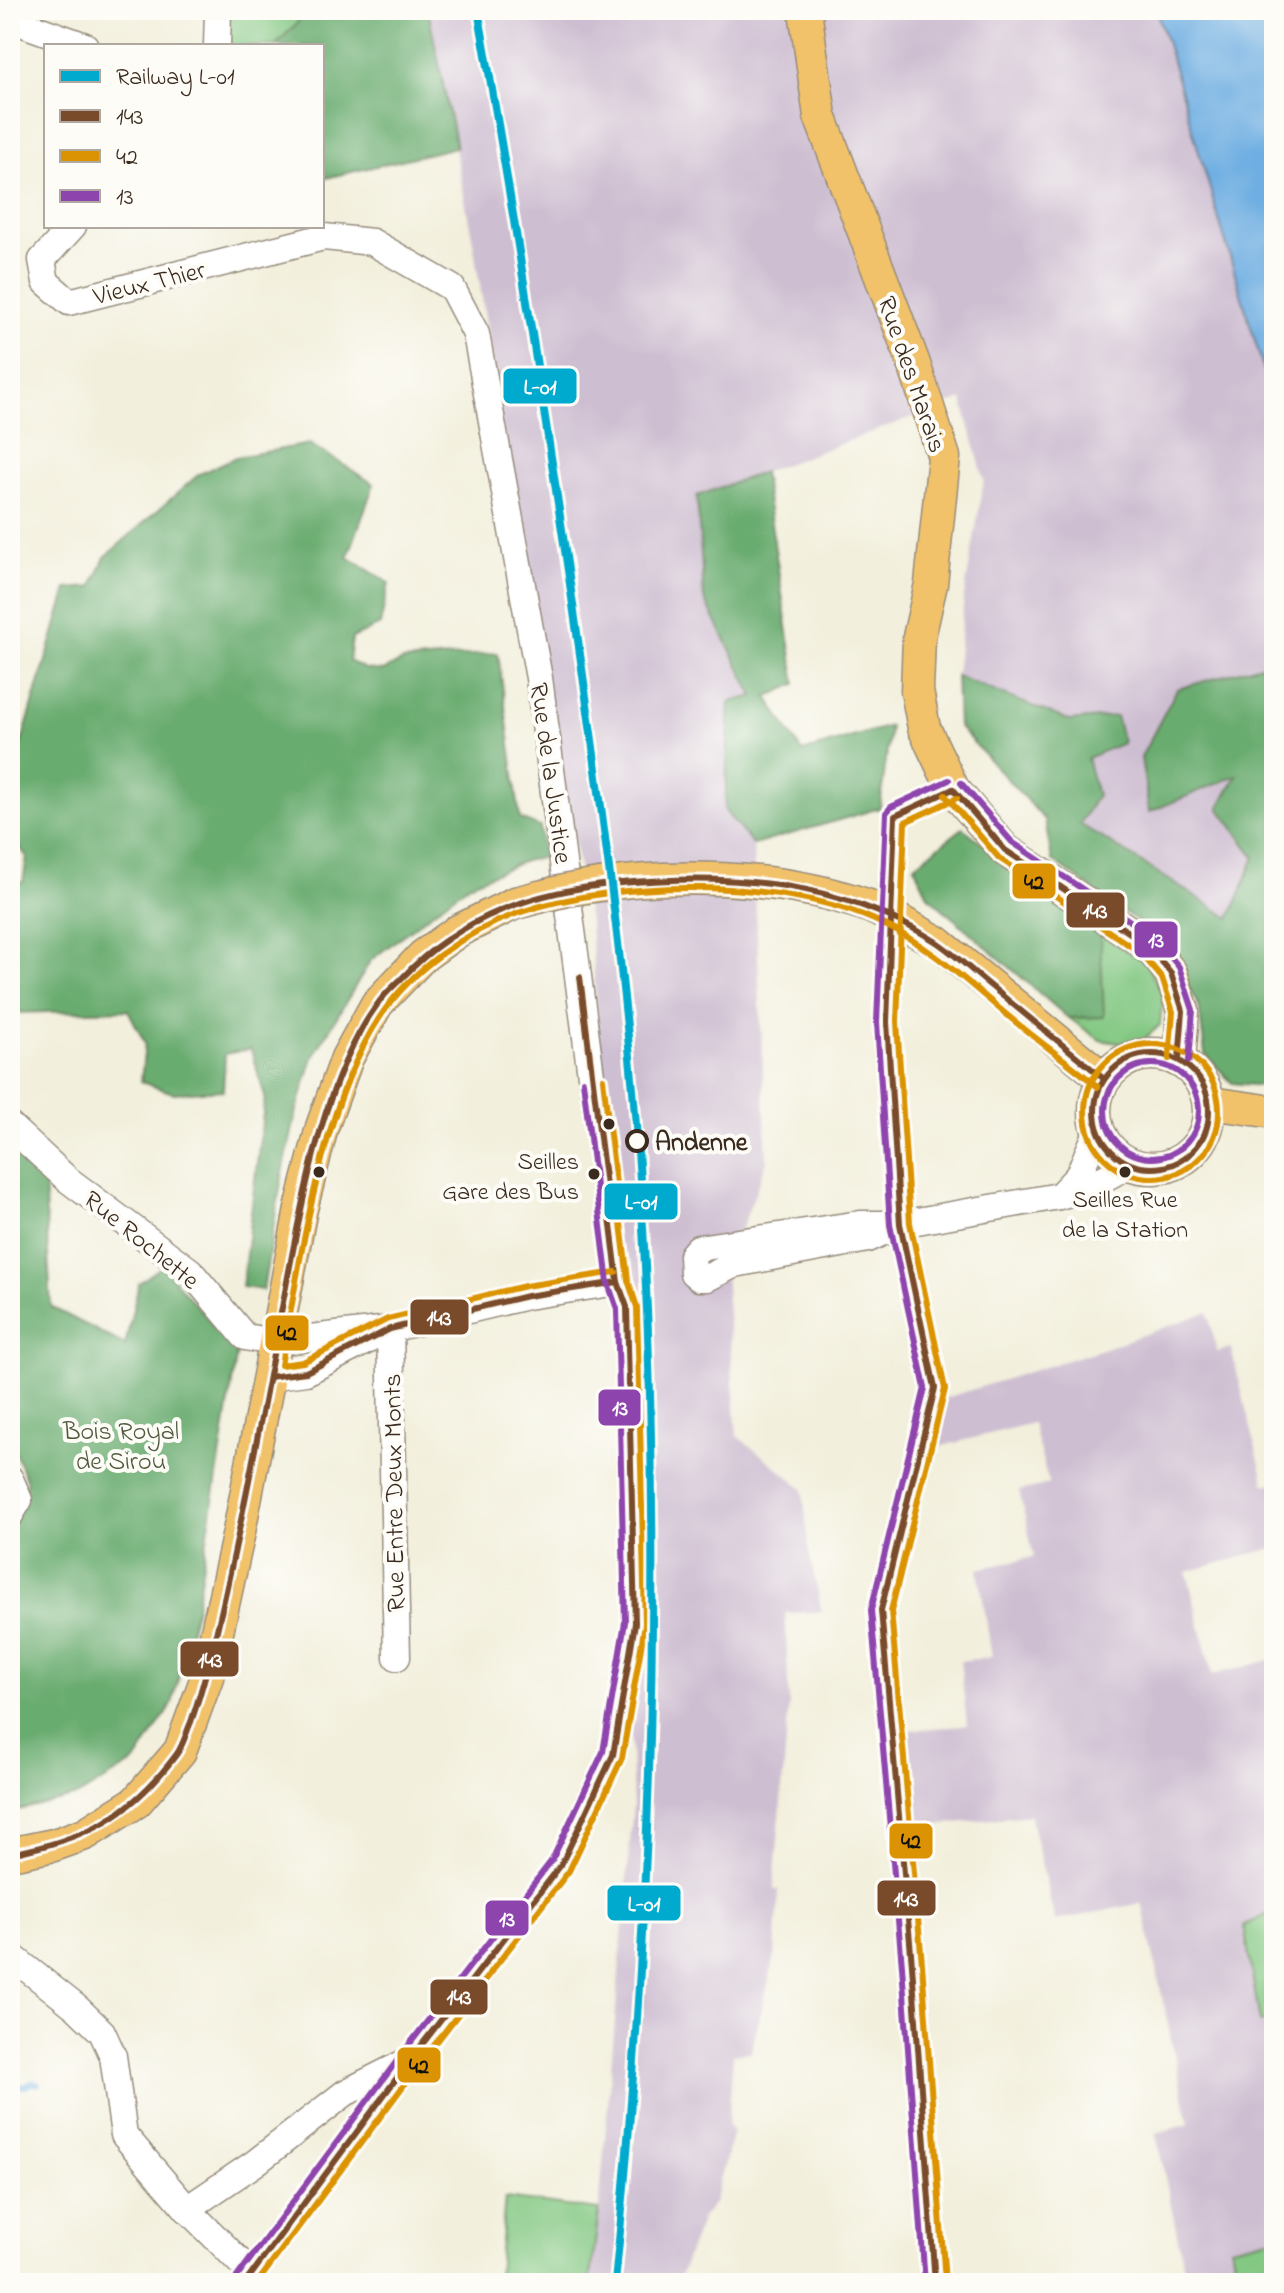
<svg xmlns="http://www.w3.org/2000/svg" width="1284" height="2293" font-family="'Indie Flower',sans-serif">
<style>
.industrial{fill:#cebed1}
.green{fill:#82c782;stroke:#5e7850;stroke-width:2}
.forest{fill:#69ac70;stroke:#526b47;stroke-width:2}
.water{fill:#6eaee2;stroke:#546c80;stroke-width:2}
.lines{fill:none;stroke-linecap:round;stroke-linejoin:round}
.stream{stroke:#6eaee2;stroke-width:6}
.minor-casing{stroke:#968c7d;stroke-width:29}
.major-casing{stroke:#968c7d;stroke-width:35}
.minor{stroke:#fff;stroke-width:26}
.major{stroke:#f2c26a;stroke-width:32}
.major-bridge-casing{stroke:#968c7d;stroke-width:35;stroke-linecap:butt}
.major-bridge{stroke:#f2c26a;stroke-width:32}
.bus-1-casing{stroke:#fdfcf7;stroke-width:12}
.bus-2-casing{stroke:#fdfcf7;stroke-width:12}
.bus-3-casing{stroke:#fdfcf7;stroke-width:12}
.bus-1{stroke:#7a4b2a;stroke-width:6}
.bus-2{stroke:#db9304;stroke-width:6}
.bus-3{stroke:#8e44ad;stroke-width:6}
.rail-1-casing{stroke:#fdfcf7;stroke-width:14}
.rail-1{stroke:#00a9ce;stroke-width:8}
.bus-dot{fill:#3b2a1e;stroke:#fdfcf7;stroke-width:3}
.stop-dot{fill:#fdfcf7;stroke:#3b2a1e;stroke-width:4}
.labels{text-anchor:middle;stroke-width:8;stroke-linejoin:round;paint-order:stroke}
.bus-label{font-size:24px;fill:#3b2a1e;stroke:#fdfcf7;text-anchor:end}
.street-label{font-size:26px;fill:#3b2a1e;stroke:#fdfcf7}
.stop-label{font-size:26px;font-weight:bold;fill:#3b2a1e;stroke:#fdfcf7;text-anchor:start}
.park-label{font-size:26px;fill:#50593c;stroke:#fdfcf7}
.line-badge{stroke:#fdfcf7;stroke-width:3}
.badge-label{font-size:22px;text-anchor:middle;font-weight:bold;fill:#fff}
.pale-badge-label{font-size:22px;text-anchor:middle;font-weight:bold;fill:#111}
</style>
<rect width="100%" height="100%" fill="#fdfcf7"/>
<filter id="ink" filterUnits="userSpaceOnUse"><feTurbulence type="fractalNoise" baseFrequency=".0125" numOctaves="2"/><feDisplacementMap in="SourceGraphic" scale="16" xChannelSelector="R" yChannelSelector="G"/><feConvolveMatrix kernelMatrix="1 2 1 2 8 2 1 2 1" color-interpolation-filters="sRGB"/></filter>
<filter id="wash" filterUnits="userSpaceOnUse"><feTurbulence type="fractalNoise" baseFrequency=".006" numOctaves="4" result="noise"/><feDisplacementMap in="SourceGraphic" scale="32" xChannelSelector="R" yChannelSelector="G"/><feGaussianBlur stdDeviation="1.8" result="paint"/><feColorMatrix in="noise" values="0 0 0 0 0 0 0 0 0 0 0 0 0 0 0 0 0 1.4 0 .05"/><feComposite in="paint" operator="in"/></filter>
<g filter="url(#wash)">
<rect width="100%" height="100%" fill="#f2efdc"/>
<g class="industrial">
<polygon points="428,10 1156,10 1274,405 1274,946 1080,824 956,676 964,597 984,480 962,399 697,497 704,598 754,697 730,702 725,811 753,845 767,1161 725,1272 737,1436 803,1488 809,1552 822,1612 785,1613 789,1703 774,1889 779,1890 775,1956 751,2052 733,2054 728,2126 733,2132 714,2203 702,2218 677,2283 590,2283 599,2210 633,1806 628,1656 629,1403 590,926 538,650 473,242"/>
<polygon points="1208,1312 1217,1352 1231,1348 1265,1485 1274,1483 1274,1548 1187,1572 1212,1675 1274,1659 1274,2283 1187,2283 1156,2133 1189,2124 1142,1903 1055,1921 1030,1815 908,1828 899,1731 967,1725 960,1661 992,1657 978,1569 1034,1557 1019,1491 1049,1484 1032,1423 939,1447 945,1398 1099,1350"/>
</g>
<g class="green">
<polygon points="228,10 303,10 298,22 275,46 228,46"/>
<polygon points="1100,934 1146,963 1163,995 1160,1025 1137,1046 1100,1040 1069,1018 1104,1017"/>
<polygon points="1274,1911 1274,2020 1260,2022 1244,1926"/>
<polygon points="505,2198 599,2210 590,2283 497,2283"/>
<polygon points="1274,2237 1274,2283 1239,2283 1231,2247"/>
<polygon points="279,2269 403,2283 270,2283"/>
</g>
<g class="forest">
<polygon points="303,10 428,10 456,147 322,179 322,46 275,46 298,22"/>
<polygon points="310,444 374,484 348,557 389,583 380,625 352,638 349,661 365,669 383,671 403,661 498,653 520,819 540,827 543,857 524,861 469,884 371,960 313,1057 296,1114 281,1182 263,1290 242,1287 265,1097 251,1049 225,1054 223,1090 173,1093 141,1082 145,1043 128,1010 10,1013 10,883 23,882 27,857 10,835 10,782 67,589 92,587 105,557 199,474 236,457"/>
<polygon points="763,472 796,684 767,697 802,752 890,726 880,808 753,845 725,811 730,702 754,696 704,598 697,496"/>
<polygon points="1274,661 1274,1087 1232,1083 1205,1054 1199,1006 1163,940 1052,860 1045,820 958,726 956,676 1070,721 1116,716 1123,743 1087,758 1097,795 1080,824 1230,918 1255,857 1219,808 1237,775 1149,812 1141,757 1177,689"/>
<polygon points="963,828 1100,934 1104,1017 1068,1018 929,897 914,866"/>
<polygon points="10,1127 43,1158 51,1307 125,1345 139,1283 162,1266 237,1352 196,1607 172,1704 135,1762 78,1796 10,1812 10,1515 27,1482 10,1440"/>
</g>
<polygon class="water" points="1156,10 1274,10 1274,405 1164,34"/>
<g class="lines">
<polyline class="stream" points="10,2086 26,2086 33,2082 38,2084"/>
</g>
</g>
<g filter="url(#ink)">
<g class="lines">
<defs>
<g id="minor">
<polyline points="10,19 85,46"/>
<polyline points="217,46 218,10"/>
<polyline points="73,226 42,260 46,282 69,302 324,237 372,242 452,288 476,334 539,678 618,1282 627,1307 635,1623 613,1755 561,1865 410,2060 245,2283"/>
<polyline points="10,1126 67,1179 190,1271 245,1337 274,1342 390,1329 527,1296 618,1282"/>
<polyline points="1059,1196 1078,1176 1098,1130"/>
<polyline points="900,1224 868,1239 735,1264 707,1278 699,1278 693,1273 692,1255 698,1248 860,1224 900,1224 1059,1196 1082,1190 1131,1164"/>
<polyline points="390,1329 397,1657"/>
<polyline points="269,1377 306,1372 372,1338"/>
<polyline points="10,1479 19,1500 10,1515"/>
<polyline points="10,1955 77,2008 102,2032 113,2056 124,2135 187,2209 251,2273"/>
<polyline points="187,2209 255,2163 345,2093 406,2062"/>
<polyline points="935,2283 912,1965 881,1610 935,1388 900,1224 887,1022 895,816 953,789"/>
</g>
<g id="major">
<polyline points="805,10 820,116 914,364 944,457 931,584 919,637 917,691 924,728 953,789 1005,850 1148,945 1171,973 1183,1011 1179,1060"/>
<polyline points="937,942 1104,1079"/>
<circle cx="1152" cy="1111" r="57"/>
<polyline points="1210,1103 1274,1112"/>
<polyline points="10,1854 54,1845 85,1834 136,1802 180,1751 207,1677 239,1532 301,1209 322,1127 347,1058 377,1004 423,956 458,931 515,903"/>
</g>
</defs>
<use href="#minor" class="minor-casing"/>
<use href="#major" class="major-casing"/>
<use href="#minor" class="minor"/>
<use href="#major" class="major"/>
<defs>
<path id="major-bridge" d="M 515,903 C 537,898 558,891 580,888 C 671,872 779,875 866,905 C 890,914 914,930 937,942"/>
</defs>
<use href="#major-bridge" class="major-bridge-casing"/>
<use href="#major-bridge" class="major-bridge"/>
<defs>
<g id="bus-1">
<polyline points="953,789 1005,850 1148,945 1171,973 1183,1011 1179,1060"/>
<circle cx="1152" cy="1111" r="57"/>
<polyline points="269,1377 306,1372 390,1329 527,1296 618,1282"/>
<path d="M 10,1854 C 85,1839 129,1818 176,1755 C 183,1746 186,1733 191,1722 C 206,1679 216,1636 226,1591 C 248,1493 265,1395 284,1297 C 302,1205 321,1082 377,1005 C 383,995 393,987 402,978 C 462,915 535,891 621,883 C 730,873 840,881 935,941 C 955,954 973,972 992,987 C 1029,1018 1067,1048 1104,1079"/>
<polyline points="245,2283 410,2060 561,1865 613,1755 635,1623 627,1307 618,1282 580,977"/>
<polyline points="935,2283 912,1965 881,1610 935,1388 900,1224 887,1022 895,816 953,789"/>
</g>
<g id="bus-2">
<polyline points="945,795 999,858 1141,953 1162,978 1173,1012 1169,1059"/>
<circle cx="1152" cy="1111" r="67"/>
<path d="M 616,1272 L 525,1286 L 388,1319 L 303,1362 L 281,1365 C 301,1259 320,1108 380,1017 C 411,970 465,932 518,913 C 617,879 785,877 881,923 C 930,946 966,981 1007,1015 C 1037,1040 1068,1062 1098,1087"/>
<polyline points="945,2282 922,1964 891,1611 945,1389 910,1223 897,1022 905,822 957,798"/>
<polyline points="257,2283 418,2066 569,1871 622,1758 645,1624 637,1307 628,1280 603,1079"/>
</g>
<g id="bus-3">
<polyline points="961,783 1012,842 1154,937 1179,967 1193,1010 1189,1061"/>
<circle cx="1152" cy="1111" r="47"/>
<polyline points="237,2277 402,2054 552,1860 603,1752 625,1622 617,1309 608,1283 583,1081"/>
<polyline points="925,2283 902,1966 871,1610 925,1388 890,1225 877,1022 886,813 891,807 949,780"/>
</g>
</defs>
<use href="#bus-1" class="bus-1-casing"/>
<use href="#bus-2" class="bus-2-casing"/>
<use href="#bus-3" class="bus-3-casing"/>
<use href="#bus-1" class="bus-1"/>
<use href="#bus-2" class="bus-2"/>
<use href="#bus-3" class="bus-3"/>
<defs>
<path id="rail-1" d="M 478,10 C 512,198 541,388 569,577 C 600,793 631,1010 643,1228 C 663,1580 650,1932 615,2283"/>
</defs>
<use href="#rail-1" class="rail-1-casing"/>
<use href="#rail-1" class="rail-1"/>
</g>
</g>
<g class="bus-dot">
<circle cx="609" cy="1124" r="7"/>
<circle cx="319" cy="1172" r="7"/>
<circle cx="1125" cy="1172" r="7"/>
<circle cx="594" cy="1174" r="7"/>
</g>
<circle class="stop-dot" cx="637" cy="1141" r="10"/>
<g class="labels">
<g class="bus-label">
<text x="579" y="1169">Seilles<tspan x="579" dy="30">Gare des Bus</tspan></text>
<text x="1125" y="1207" text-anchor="middle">Seilles Rue<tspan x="1125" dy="30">de la Station</tspan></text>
</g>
<g class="street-label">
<text transform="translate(149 282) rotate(-14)" y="9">Vieux Thier</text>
<text transform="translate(913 374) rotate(71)" y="9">Rue des Marais</text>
<text transform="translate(552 773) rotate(82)" y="9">Rue de la Justice</text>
<text transform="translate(142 1239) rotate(39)" y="9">Rue Rochette</text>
<text transform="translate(393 1493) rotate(-91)" y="9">Rue Entre Deux Monts</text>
</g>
<g class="stop-label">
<text x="655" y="1150">Andenne</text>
</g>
<g class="park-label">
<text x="121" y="1439">Bois Royal<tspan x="121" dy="30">de Sirou</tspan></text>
</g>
</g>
<g class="line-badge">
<rect x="502" y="367" width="76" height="38" rx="8" fill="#00a9ce"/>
<rect x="1011" y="862" width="46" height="38" rx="8" fill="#db9304"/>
<rect x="1065" y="891" width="61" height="38" rx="8" fill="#7a4b2a"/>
<rect x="1133" y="920" width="46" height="39" rx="8" fill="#8e44ad"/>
<rect x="603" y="1182" width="76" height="39" rx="8" fill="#00a9ce"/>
<rect x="409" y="1298" width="61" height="38" rx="8" fill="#7a4b2a"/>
<rect x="264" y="1314" width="46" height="38" rx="8" fill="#db9304"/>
<rect x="597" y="1388" width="45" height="39" rx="8" fill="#8e44ad"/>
<rect x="179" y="1640" width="61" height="38" rx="8" fill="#7a4b2a"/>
<rect x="888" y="1822" width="46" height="38" rx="8" fill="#db9304"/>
<rect x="876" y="1879" width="61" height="38" rx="8" fill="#7a4b2a"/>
<rect x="606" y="1884" width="76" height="38" rx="8" fill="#00a9ce"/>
<rect x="484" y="1899" width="46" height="38" rx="8" fill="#8e44ad"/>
<rect x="429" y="1978" width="60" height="38" rx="8" fill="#7a4b2a"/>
<rect x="396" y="2046" width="46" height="38" rx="8" fill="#db9304"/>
</g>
<g class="badge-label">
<text x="540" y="394">L-01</text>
<text x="1095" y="918">143</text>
<text x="1156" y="947">13</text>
<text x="641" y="1209">L-01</text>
<text x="439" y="1325">143</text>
<text x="620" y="1415">13</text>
<text x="210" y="1667">143</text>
<text x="906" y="1906">143</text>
<text x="644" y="1911">L-01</text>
<text x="507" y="1926">13</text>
<text x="459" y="2004">143</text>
</g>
<g class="pale-badge-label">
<text x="1034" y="889">42</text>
<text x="287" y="1340">42</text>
<text x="911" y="1848">42</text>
<text x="419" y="2073">42</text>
</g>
<rect width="1284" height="2293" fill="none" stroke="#fdfcf7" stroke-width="40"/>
<rect x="44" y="44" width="280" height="184" fill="#fdfcf7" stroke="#afa8a0" stroke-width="2"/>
<rect x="60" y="70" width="40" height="12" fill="#00a9ce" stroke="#afa8a0" stroke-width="2"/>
<text x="116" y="84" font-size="24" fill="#3b2a1e">Railway L-01</text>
<rect x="60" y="110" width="40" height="12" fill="#7a4b2a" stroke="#afa8a0" stroke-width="2"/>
<text x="116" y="124" font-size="24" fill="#3b2a1e">143</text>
<rect x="60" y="150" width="40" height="12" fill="#db9304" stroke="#afa8a0" stroke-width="2"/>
<text x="116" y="164" font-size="24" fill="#3b2a1e">42</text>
<rect x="60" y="190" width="40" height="12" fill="#8e44ad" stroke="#afa8a0" stroke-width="2"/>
<text x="116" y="204" font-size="24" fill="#3b2a1e">13</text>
</svg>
